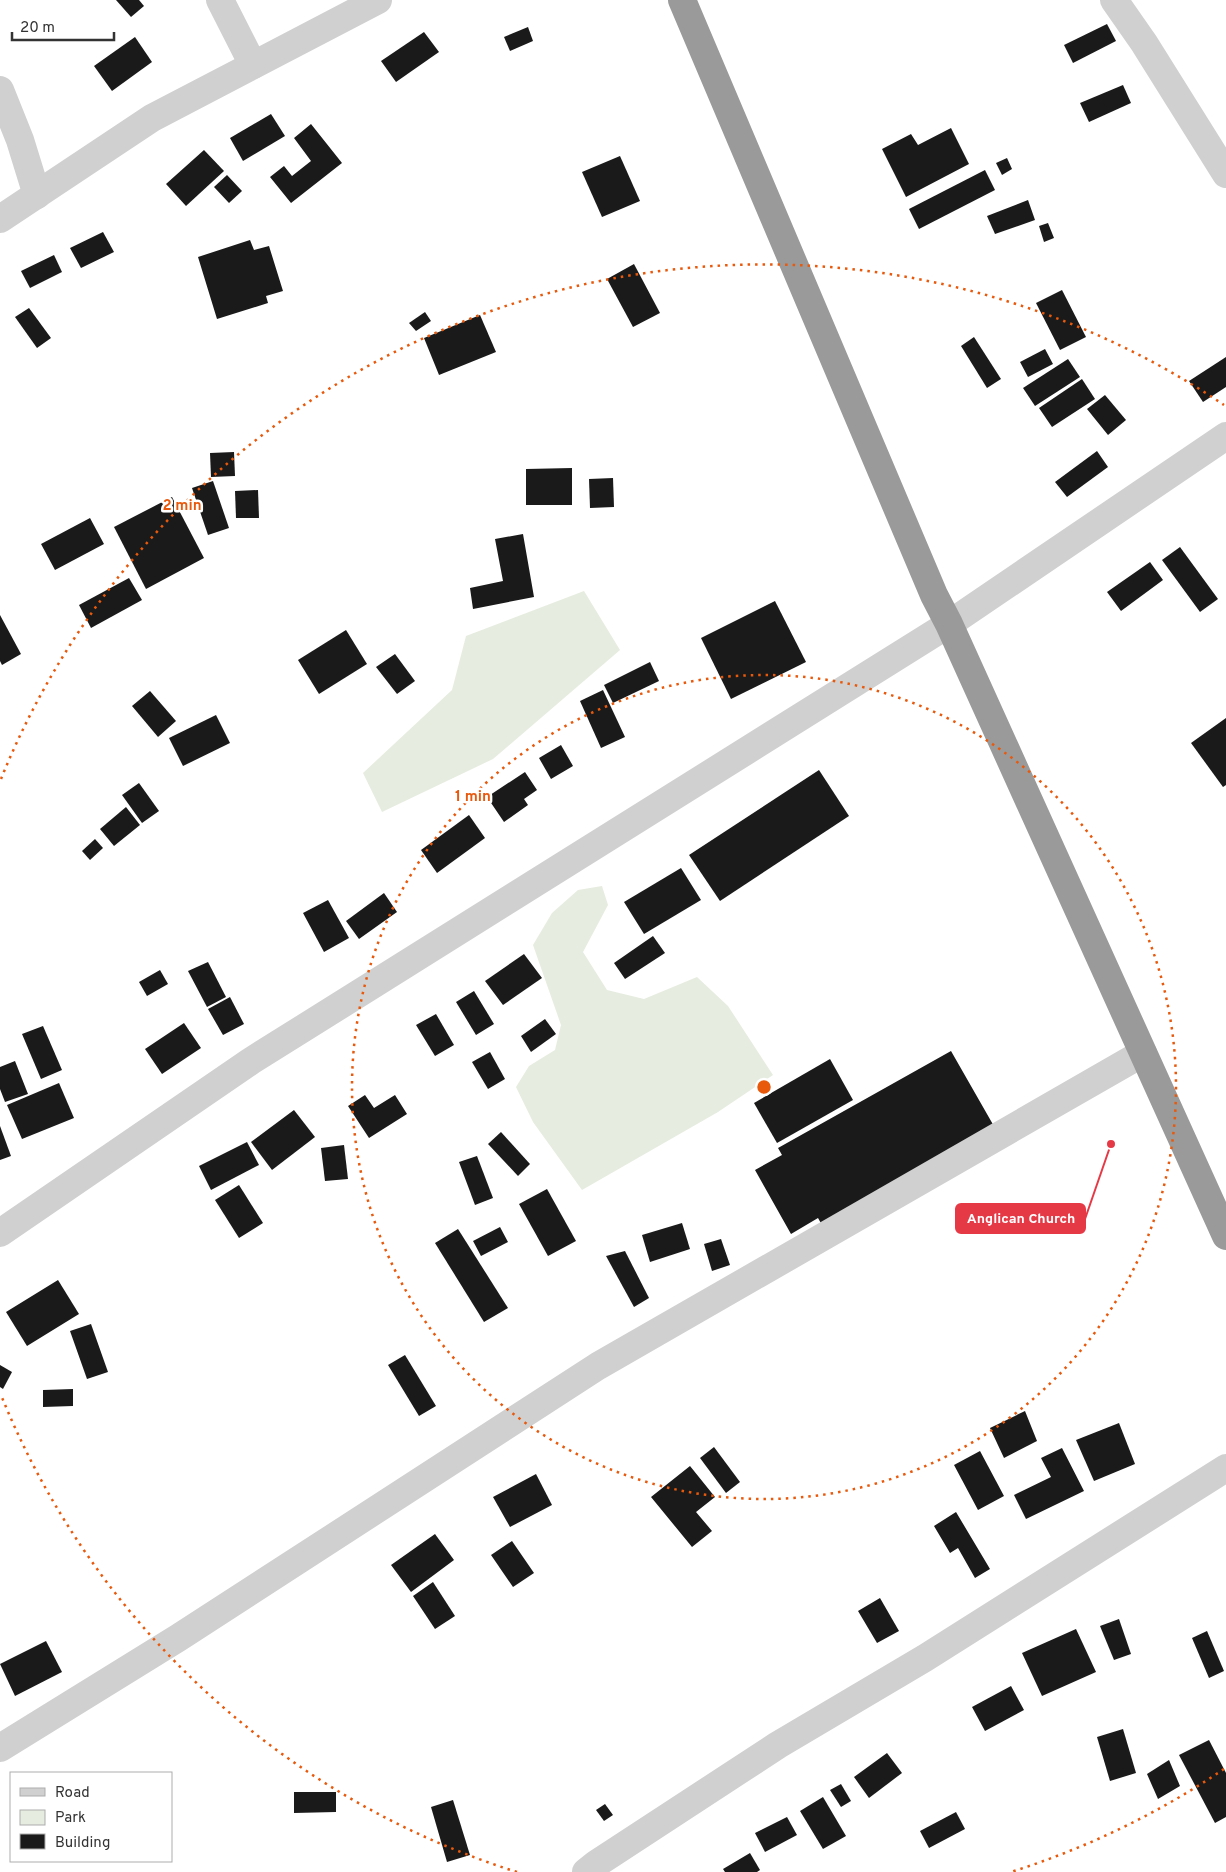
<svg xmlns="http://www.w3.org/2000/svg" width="1226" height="1872" font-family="Overpass,sans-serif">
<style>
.green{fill:#e6ecdf}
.building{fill:#1a1a1a}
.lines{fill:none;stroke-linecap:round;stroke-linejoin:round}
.minor{stroke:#d0d0d0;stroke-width:28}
.highway{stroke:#9a9a9a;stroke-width:28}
.ring{fill:none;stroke:#e8590c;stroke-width:2.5;stroke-dasharray:2.5 5}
.centre{fill:#e8590c;stroke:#fff;stroke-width:2.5}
.ring-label{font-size:15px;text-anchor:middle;font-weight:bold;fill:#e8590c;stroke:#fff;stroke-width:5;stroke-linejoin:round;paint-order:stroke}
.leader{fill:none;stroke:#e63946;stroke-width:2}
.callout-dot{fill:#e63946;stroke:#fff;stroke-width:2}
.callout{fill:#e63946;stroke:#e63946;stroke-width:2}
.callout-label{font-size:14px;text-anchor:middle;font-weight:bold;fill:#fff}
</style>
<rect width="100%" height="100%" fill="#fff"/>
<g class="green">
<polygon points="584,591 620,650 493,759 382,812 363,773 452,690 466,636"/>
<polygon points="602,886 608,905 583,952 607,990 644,999 697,977 728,1006 773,1075 718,1112 582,1190 533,1122 516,1087 529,1066 555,1050 561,1025 533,945 552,913 578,890"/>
</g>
<g class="building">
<polygon points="116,0 139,0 144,6 131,17"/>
<polygon points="1107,24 1116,41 1073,63 1064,45"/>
<polygon points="528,27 533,41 510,51 504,37"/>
<polygon points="424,32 439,52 396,82 381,61"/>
<polygon points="135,37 152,62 112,91 94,66"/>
<polygon points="1123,85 1131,103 1089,122 1080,103"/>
<polygon points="271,114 285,136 243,161 230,138"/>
<polygon points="311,124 342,163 291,203 270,177 284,166 292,176 311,161 294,138"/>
<polygon points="951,128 969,164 906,197 882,149 911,134 918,145"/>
<polygon points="204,150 224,171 186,206 166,184"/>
<polygon points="620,156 640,201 602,217 582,172"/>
<polygon points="1007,158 1012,169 1002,175 996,163"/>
<polygon points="985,170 995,190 919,229 909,209"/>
<polygon points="227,175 242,191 229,203 214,187"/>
<polygon points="1028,200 1035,220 995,234 987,216"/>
<polygon points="1048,223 1054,238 1044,242 1039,226"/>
<polygon points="103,232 114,252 81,268 70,248"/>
<polygon points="250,240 254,250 269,246 283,291 266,296 268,303 217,319 198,257"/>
<polygon points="54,255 62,272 30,288 21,271"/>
<polygon points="634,264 660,313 633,327 607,279"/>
<polygon points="1062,290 1086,337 1060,350 1036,303"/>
<polygon points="29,308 51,338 37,348 15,317"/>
<polygon points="425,312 431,321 416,331 409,323"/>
<polygon points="480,315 496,352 439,375 424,338"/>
<polygon points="974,337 1001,379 987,388 961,346"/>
<polygon points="1045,349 1053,364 1028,377 1020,362"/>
<polygon points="1226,357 1226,387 1203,402 1189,381"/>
<polygon points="1068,359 1080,377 1035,406 1023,388"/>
<polygon points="1082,379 1095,399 1052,427 1039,408"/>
<polygon points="1105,395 1126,420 1108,435 1087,409"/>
<polygon points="1097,451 1108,467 1067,497 1055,482"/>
<polygon points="234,452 235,476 211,477 210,453"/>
<polygon points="572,468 572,505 526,505 526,469"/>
<polygon points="613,478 614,507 590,508 589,479"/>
<polygon points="213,481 229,528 208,535 192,488"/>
<polygon points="258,490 259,518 236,518 235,491"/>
<polygon points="172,497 204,558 146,589 114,527"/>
<polygon points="90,518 104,544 55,570 41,544"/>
<polygon points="523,534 534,597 473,609 470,588 503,581 495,539"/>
<polygon points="1180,547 1218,599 1200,612 1162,560"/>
<polygon points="1150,562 1163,580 1121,611 1107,592"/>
<polygon points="129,578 142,600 91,628 79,605"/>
<polygon points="775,601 806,662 731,699 701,638"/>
<polygon points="0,615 21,654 2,665 0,661"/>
<polygon points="346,630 367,664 319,694 298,660"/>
<polygon points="395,654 415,681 397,694 376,667"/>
<polygon points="650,662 659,681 613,703 604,685"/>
<polygon points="603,690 625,737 601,748 580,701"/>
<polygon points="150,691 176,721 158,737 132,706"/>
<polygon points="216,715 230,743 183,766 169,738"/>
<polygon points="1226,718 1226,785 1223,787 1191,743"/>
<polygon points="561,745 573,766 551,779 539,758"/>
<polygon points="819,770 849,816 720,901 689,855"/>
<polygon points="525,772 537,790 524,799 528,805 504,822 487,797"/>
<polygon points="139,783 159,811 142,823 122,795"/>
<polygon points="126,807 140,825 114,846 100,829"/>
<polygon points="469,815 485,838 437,873 421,850"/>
<polygon points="95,839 103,848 90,860 82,851"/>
<polygon points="681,868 701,900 644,934 624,902"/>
<polygon points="384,893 397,912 359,939 346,921"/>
<polygon points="328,900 349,938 324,952 303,913"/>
<polygon points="653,936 665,953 625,979 614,963"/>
<polygon points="524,954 542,978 503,1005 485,981"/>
<polygon points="208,962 226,997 207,1007 188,971"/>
<polygon points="160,970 168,984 147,996 139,982"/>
<polygon points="474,991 494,1024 476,1035 456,1002"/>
<polygon points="230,997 244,1024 223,1035 208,1009"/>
<polygon points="436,1014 454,1045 435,1056 416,1025"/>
<polygon points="545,1019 556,1034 531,1052 521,1036"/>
<polygon points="184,1023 201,1048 162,1074 145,1049"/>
<polygon points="43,1026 62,1070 41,1079 22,1034"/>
<polygon points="951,1051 995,1128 822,1225 818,1218 791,1234 755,1170 782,1155 778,1148"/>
<polygon points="490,1052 505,1079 488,1089 472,1062"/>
<polygon points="830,1059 853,1100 777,1143 754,1103"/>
<polygon points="15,1061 28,1094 5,1102 0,1089 0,1067"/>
<polygon points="59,1083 74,1118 22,1139 7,1105"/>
<polygon points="365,1095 374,1108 395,1095 407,1114 369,1138 348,1106"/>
<polygon points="294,1110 315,1137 272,1170 251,1142"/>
<polygon points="0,1126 11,1156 0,1160"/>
<polygon points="501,1132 530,1164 518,1176 488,1144"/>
<polygon points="247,1142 259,1165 211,1190 199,1166"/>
<polygon points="344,1145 348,1179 325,1181 321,1148"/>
<polygon points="477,1156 493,1198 475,1205 459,1162"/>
<polygon points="239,1185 263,1223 239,1238 215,1200"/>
<polygon points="547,1189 576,1241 548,1256 519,1204"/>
<polygon points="682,1223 690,1249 650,1262 642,1235"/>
<polygon points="500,1227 508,1242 481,1256 473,1241"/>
<polygon points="458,1229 508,1308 484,1322 435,1243"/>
<polygon points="721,1239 730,1265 712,1271 704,1244"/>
<polygon points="625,1251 649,1298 634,1307 606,1256"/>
<polygon points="58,1280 79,1314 27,1346 6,1312"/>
<polygon points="91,1324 108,1372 87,1379 70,1331"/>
<polygon points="405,1355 436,1406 419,1416 388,1365"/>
<polygon points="0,1365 12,1372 3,1389 0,1387"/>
<polygon points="73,1389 73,1406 43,1407 43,1390"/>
<polygon points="1025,1411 1037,1441 1004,1458 990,1428"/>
<polygon points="1119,1423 1135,1464 1094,1481 1076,1440"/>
<polygon points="714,1447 740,1482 726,1493 700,1458"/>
<polygon points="1062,1448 1084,1491 1026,1519 1014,1495 1051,1477 1041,1458"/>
<polygon points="980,1451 1004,1496 978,1510 954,1465"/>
<polygon points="690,1466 715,1497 696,1512 712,1531 692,1547 651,1497"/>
<polygon points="536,1474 552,1505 510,1527 493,1497"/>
<polygon points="956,1512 990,1569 975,1578 958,1548 950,1553 934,1526"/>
<polygon points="435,1534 454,1560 411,1592 391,1565"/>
<polygon points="512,1541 534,1573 513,1587 491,1555"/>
<polygon points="433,1582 455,1616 435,1629 413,1596"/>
<polygon points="880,1598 899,1631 877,1643 858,1611"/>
<polygon points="1119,1619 1131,1654 1114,1660 1100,1626"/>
<polygon points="1076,1629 1096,1672 1042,1696 1022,1653"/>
<polygon points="1207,1631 1224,1671 1209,1678 1192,1638"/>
<polygon points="46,1641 62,1672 15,1696 0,1664"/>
<polygon points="1011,1686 1024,1710 985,1731 972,1707"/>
<polygon points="1123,1729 1136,1773 1110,1781 1097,1737"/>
<polygon points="1209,1740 1226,1773 1226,1817 1215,1823 1179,1755"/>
<polygon points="887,1753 902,1773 869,1798 854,1777"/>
<polygon points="1169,1760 1180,1786 1158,1799 1147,1774"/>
<polygon points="841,1784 851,1801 841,1807 830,1790"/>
<polygon points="294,1792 336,1792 336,1812 294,1813"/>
<polygon points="823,1797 846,1836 823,1849 800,1811"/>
<polygon points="453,1800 470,1855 447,1862 431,1807"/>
<polygon points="605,1804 613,1815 604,1821 596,1810"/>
<polygon points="956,1812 965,1829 929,1848 920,1831"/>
<polygon points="787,1817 797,1835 765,1852 755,1833"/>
<polygon points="750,1853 760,1870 757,1872 725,1872 723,1869"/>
</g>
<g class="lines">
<g class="minor">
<polyline points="220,0 253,65"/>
<polyline points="1114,0 1144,43 1226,174"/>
<polyline points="0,90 20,140 37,195"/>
<polyline points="0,219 152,118 378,0"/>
<polyline points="0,1233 251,1061 949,624 1226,436"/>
<polyline points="0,1748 178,1638 598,1366 1143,1053"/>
<polyline points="586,1872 596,1864 778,1745 925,1658 1226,1468"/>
</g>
<polyline class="highway" points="682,0 934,595 949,624 1226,1236"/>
</g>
<g class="ring">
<circle cx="764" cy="1087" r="412"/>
<path d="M1224 1769A823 823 0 0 1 1011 1872M517 1872A823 823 0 0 1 1 1395M1 779A823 823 0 0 1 1224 405"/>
</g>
<circle cx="764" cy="1087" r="8" class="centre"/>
<g class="ring-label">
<text x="182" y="510">2 min</text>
<text x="473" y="801">1 min</text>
</g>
<path class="leader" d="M1111 1144L1085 1219"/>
<circle class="callout-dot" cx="1111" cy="1144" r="5"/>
<rect class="callout" x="956" y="1204" width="129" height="29" rx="5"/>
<g class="callout-label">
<text x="1021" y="1223">Anglican Church</text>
</g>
<rect x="10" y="1772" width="162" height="90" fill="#ffffff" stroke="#adadad"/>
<rect x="20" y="1788" width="25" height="8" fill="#d0d0d0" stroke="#adadad"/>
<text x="55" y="1797" font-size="15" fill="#333333">Road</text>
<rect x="20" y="1810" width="25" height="15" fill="#e6ecdf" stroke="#adadad"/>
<text x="55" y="1822" font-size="15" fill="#333333">Park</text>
<rect x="20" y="1834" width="25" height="15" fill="#1a1a1a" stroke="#adadad"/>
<text x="55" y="1847" font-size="15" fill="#333333">Building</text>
<path d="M12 32v8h102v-8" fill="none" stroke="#333333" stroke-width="2.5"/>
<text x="20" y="32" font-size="15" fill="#333333" stroke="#ffffff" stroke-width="4" paint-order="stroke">20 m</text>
</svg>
